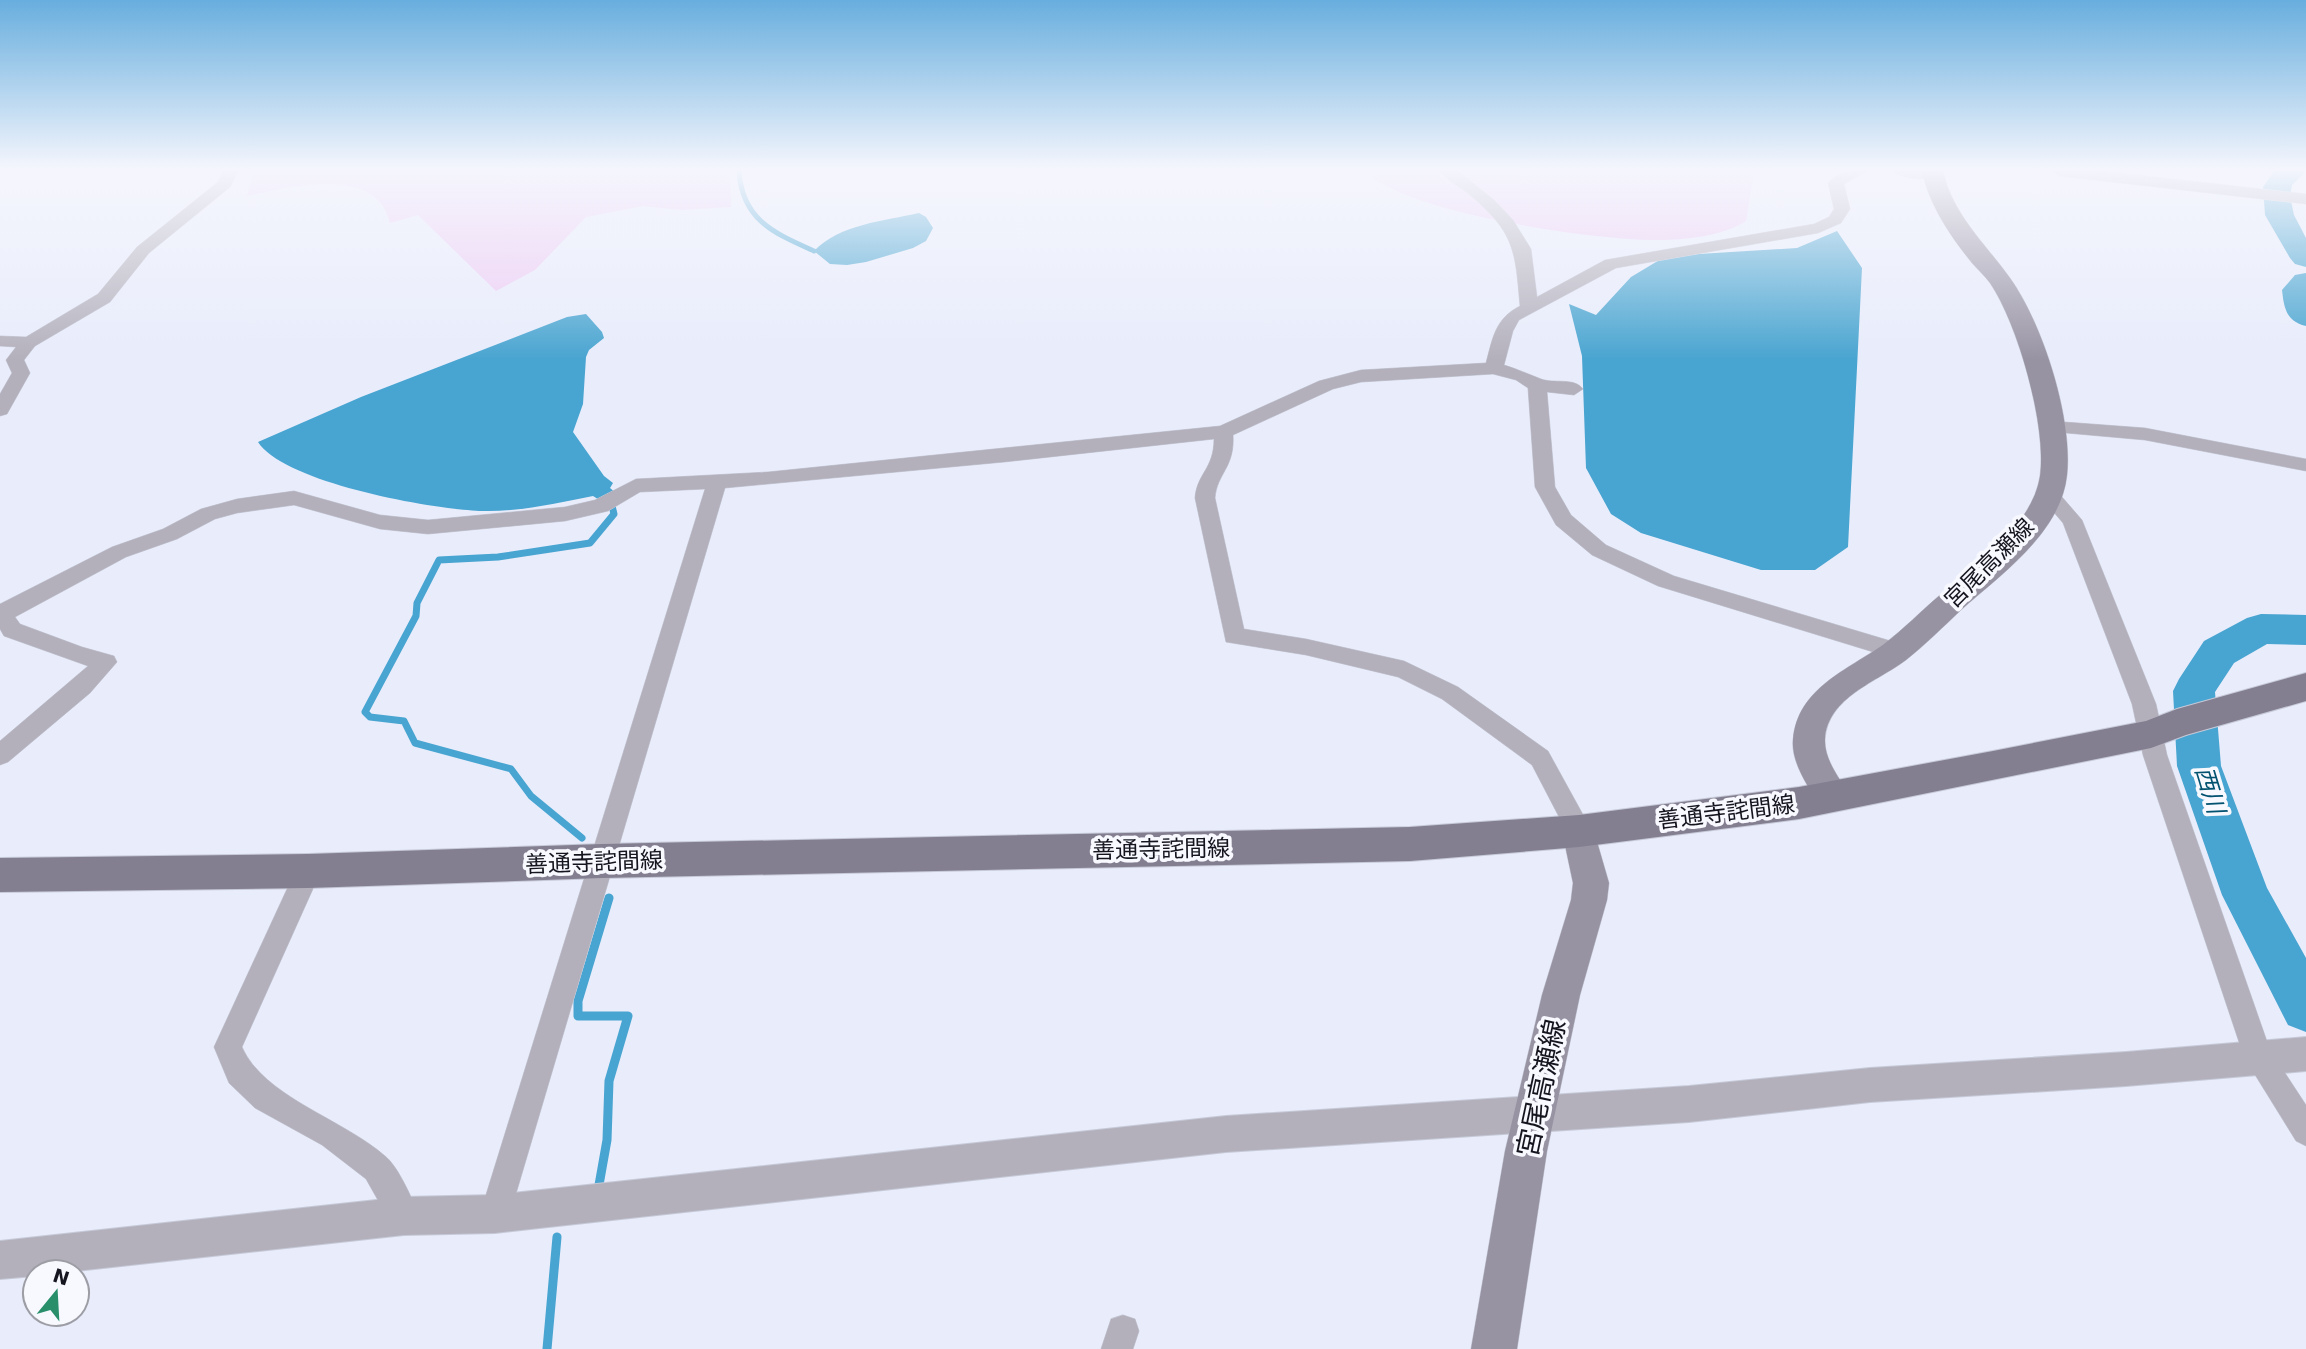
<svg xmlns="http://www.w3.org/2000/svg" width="2306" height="1349" font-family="'DejaVu Sans','Noto Sans JP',sans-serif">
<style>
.green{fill:#edcbf3}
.water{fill:#48a4d0}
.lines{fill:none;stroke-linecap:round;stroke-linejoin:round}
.stream-far2{stroke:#48a4d0;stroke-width:5}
.stream-far1{stroke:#48a4d0;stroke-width:7}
.stream{stroke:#48a4d0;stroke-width:9}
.river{fill:#48a4d0;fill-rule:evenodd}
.minor-casing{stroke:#c6cad8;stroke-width:1}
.tertiary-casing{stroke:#c6cad8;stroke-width:2}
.secondary-casing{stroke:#c6cad8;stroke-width:1}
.primary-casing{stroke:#c6cad8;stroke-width:2}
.minor{fill:#b3b0bb;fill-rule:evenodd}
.tertiary{fill:#b3b0bb;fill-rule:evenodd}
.secondary{fill:#9893a3;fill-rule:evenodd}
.primary{fill:#847e91;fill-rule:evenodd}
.labels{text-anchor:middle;stroke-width:7;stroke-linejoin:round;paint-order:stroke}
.street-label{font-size:23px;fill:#14151e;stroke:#f8f9ff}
.water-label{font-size:24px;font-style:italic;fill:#025270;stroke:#f8f9ff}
.near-street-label{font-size:28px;fill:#14151e;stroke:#f8f9ff}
</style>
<rect width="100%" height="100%" fill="#e8ecfb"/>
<g class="green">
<path d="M 254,171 L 730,171 L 731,207 L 681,210 L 643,206 L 586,217 L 535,270 L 496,291 L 418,215 L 390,223 C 377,164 288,187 247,196 Z"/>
<path d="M 1364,171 L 1754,171 L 1746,221 C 1724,236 1685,240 1658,240 C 1596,241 1406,213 1364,171 Z"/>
</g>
<g class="water">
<path d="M 919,213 L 926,217 L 933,228 L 926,241 L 913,248 L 866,262 L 847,265 L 830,264 L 814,251 C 840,224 884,221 919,213 Z"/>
<polygon points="1837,231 1862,268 1848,547 1815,570 1761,570 1641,533 1611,514 1586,468 1582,356 1569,304 1596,315 1631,277 1666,256 1797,248"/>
<path d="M 586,314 L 602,332 L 604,338 L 589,350 L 586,357 L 583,404 L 573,432 L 604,476 L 613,483 L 610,488 L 617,494 L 601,501 L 593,496 C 558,503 519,512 483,511 C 435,510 284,483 258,442 L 361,397 L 567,317 Z"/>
</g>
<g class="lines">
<path class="stream-far2" d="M 739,171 C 742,220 774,233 814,251"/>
<polyline class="stream-far1" points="582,838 531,796 511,769 415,743 404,721 370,717 365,712 416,616 417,603 439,560 498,557 590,543 614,514 612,506"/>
<g class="stream">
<polyline points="599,1185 607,1140 609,1081 628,1016 578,1016 578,1001 609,898"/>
<polyline points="547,1349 557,1237"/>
</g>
<g class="river">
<polygon points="2274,171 2306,171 2292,185 2290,196 2294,215 2306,238 2306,267 2295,264 2290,258 2265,215 2263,187"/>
<path d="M 2306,273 L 2306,326 C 2286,321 2284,308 2282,290 L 2295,275 Z"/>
<polygon points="2261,614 2306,615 2306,645 2267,644 2234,663 2215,692 2221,766 2267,888 2306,958 2306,1032 2288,1025 2222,895 2177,766 2173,691 2179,679 2204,641 2247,618"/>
</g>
<defs>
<g id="minor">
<polygon points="223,171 238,171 230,187 149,253 110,302 35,346 24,360 30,373 7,414 0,416 0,394 12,373 6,360 16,347 0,346 0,336 26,337 98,294 137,247 218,182"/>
<path d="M 1440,171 L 1458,171 L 1494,200 L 1513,220 L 1531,249 L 1537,297 L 1605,260 L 1814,224 L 1829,217 L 1834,209 L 1828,183 C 1840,170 1851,171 1867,171 L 1844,184 L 1850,209 L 1841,223 L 1818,233 L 1616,268 L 1519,320 L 1513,331 L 1504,365 C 1517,369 1528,374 1541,379 C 1554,384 1574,377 1583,389 L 1574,395 L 1547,392 L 1555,487 L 1571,515 L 1606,545 L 1674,576 L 1904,645 L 1907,651 L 1904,657 L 1896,659 L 1658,586 L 1592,555 L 1556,525 L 1535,487 L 1528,388 L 1516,380 L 1493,374 L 1361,382 L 1333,389 L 1233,435 C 1235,468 1217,473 1215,498 L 1244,629 L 1306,639 L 1404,661 L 1458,687 L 1548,751 L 1592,831 L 1588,838 L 1579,842 L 1570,838 L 1532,765 L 1442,699 L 1398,677 L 1306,655 L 1226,642 L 1195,498 C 1197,473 1214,469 1214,439 L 1004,462 L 725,488 L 510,1214 L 506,1225 L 495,1229 L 484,1225 L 480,1214 L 705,489 L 640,492 L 608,511 L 565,521 L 428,534 L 380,529 L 294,505 L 237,513 L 215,519 L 177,539 L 126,557 L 15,617 L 20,624 L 82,647 L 114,656 L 117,662 L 90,693 L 8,762 L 0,765 L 0,741 L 88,666 L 4,636 L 0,629 L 0,604 L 112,547 L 163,529 L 201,509 L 237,499 L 294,491 L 380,515 L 428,520 L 565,507 L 595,500 L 636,479 L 768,472 L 1220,426 L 1319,381 L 1361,370 L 1486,363 C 1493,337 1495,319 1520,306 C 1515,250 1515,233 1470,195 C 1460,187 1448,181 1440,171 Z"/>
<path d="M 1892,171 L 1937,171 L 1939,174 C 1929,182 1901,179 1892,171 Z"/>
<polygon points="2052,171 2102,171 2306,194 2306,204 2059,176"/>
<polygon points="2051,421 2145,428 2306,459 2306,471 2145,440 2044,431 2041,427 2044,423"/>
<polygon points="2049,488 2056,490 2082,520 2156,704 2167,755 2270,1050 2306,1105 2306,1146 2296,1141 2244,1057 2143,755 2132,704 2063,523 2039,495 2042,490"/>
<path d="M 308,860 L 317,863 L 321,871 L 242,1047 C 264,1097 343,1119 385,1156 C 398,1166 413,1200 419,1216 L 415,1227 L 404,1231 L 393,1227 L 366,1179 L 322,1145 L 255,1108 L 229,1083 L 214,1047 L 299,863 Z"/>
<polygon points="1123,1315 1135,1319 1139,1331 1133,1349 1101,1349 1111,1319"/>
</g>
<polygon id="tertiary" points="2306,1037 2306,1071 2126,1086 1870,1102 1689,1122 1226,1152 495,1233 404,1235 67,1272 35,1272 35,1276 0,1279 0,1241 404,1197 495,1195 1226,1116 1689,1086 1870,1068 2126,1052"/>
<g id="secondary">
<path d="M 1922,171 L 1943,171 C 1953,215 1985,243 2010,278 C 2043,324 2073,419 2067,475 C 2061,533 2000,575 1961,610 C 1943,627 1925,645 1906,660 C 1877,682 1828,697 1825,739 C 1824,761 1841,779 1850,797 L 1845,807 L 1833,811 L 1821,807 C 1809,788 1791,763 1793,740 C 1797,688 1848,670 1884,644 C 1904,629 1921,611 1940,595 C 1976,563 2032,527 2040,476 C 2047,427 2018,324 1990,283 C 1985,276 1978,270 1972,263 C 1951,237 1929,205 1922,171 Z"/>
<polygon points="1579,816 1591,821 1609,883 1607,900 1580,995 1547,1151 1517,1349 1471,1349 1505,1151 1542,995 1571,900 1573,883 1562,831 1567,821"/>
</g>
<polygon id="primary" points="2306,673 2306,701 2186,735 2151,748 1799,819 1579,847 1410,861 602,878 308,888 0,892 0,858 308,854 602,844 1410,827 1579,815 1799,787 1993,751 2146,721 2177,709"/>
</defs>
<use href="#minor" class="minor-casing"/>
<use href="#tertiary" class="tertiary-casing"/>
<use href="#secondary" class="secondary-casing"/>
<use href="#primary" class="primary-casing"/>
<use href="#minor" class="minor"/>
<use href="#tertiary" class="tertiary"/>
<use href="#secondary" class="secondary"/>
<use href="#primary" class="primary"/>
</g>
<linearGradient id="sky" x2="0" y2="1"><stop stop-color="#68aede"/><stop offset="0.47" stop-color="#f5f6fd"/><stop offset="1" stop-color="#f5f6fd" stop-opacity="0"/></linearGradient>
<rect width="2306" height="360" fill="url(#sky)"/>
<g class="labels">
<g class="street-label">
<text transform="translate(1989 563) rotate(-45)" y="8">宮尾高瀬線</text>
<text transform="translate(1726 812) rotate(-7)" y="8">善通寺詫間線</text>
<text transform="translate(1161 849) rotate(-1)" y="8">善通寺詫間線</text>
<text transform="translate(594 862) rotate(-2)" y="8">善通寺詫間線</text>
</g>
<g class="water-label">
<text transform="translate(2210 790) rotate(73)" y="8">西川</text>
</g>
<g class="near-street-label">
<text transform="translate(1541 1088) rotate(-78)" y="10">宮尾高瀬線</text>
</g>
</g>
<g transform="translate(56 1293) rotate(18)"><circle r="33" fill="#f8f9ff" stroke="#9d9ea5" stroke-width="2"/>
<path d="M0-5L12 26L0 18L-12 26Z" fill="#298f6b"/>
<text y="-10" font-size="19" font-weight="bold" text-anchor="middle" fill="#14151e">N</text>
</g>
</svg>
